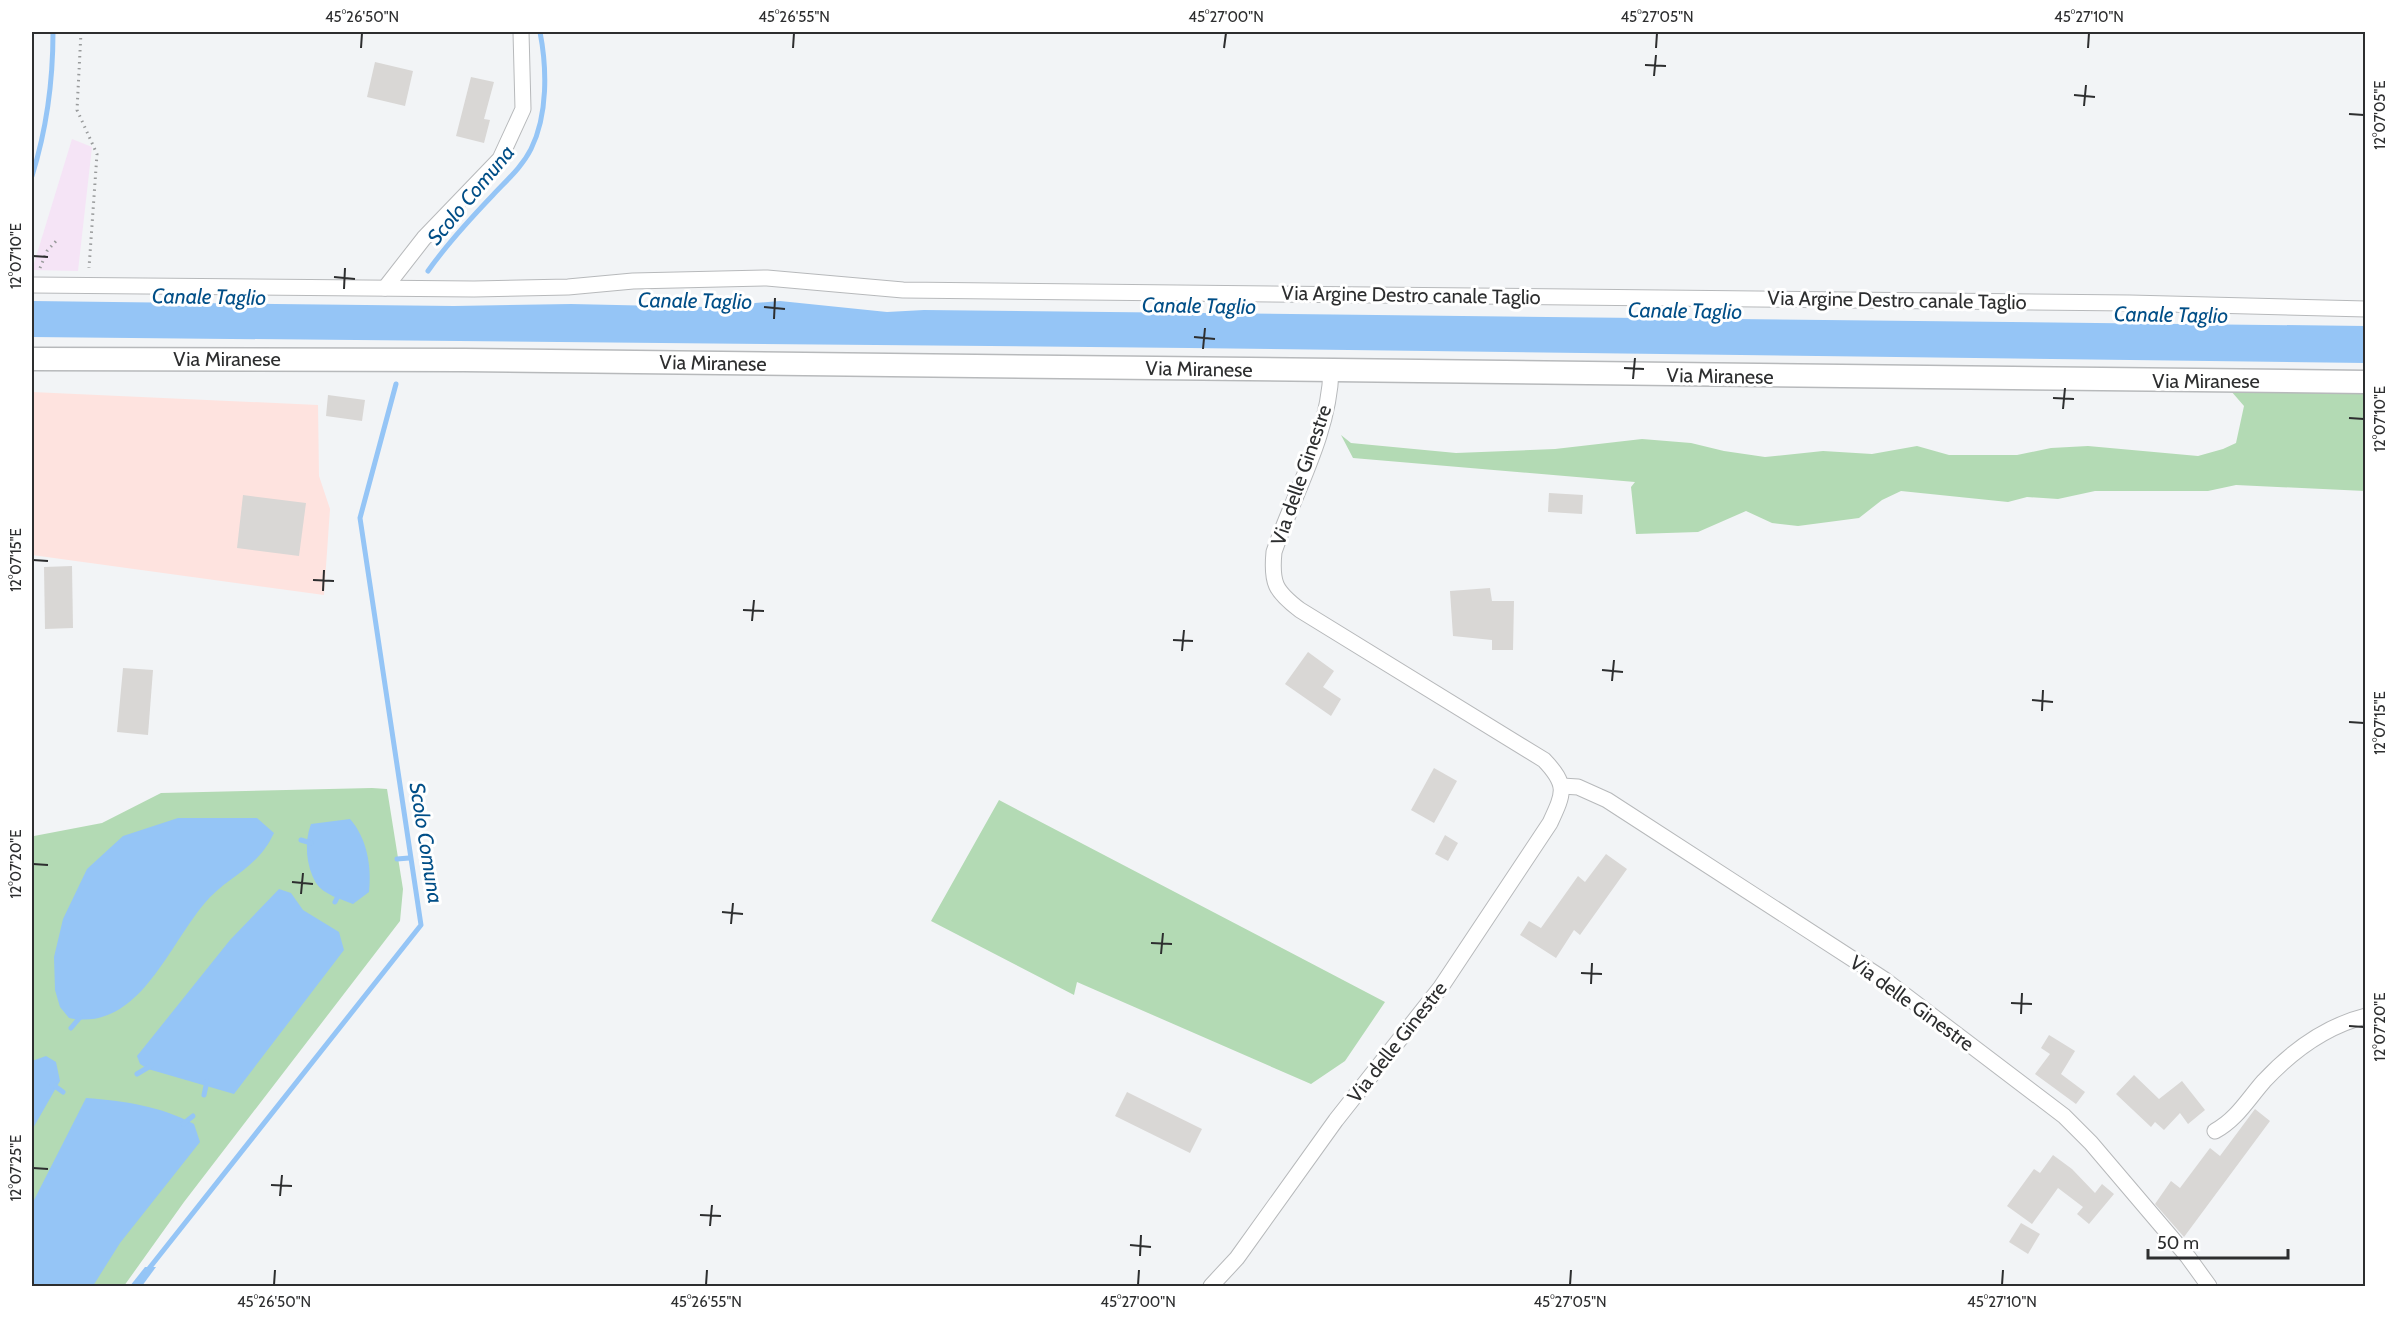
<svg xmlns="http://www.w3.org/2000/svg" width="2397" height="1318" font-family="Cabin,sans-serif">
<style>
.commercial{fill:#fee3df}
.industrial{fill:#f5e4f6}
.green{fill:#b3dab4}
.water{fill:#95c5f6}
.lines{fill:none;stroke-linecap:round;stroke-linejoin:round}
.stream{stroke:#95c5f6;stroke-width:5}
.building{fill:#d9d7d5}
.minor-casing{stroke:#b7b9bb;stroke-width:17}
.secondary-casing{stroke:#b7b9bb;stroke-width:25}
.path{stroke:#999b9c;stroke-width:3;stroke-dasharray:1.5 4.5;stroke-linecap:butt}
.minor{stroke:#fff;stroke-width:15}
.secondary{stroke:#fff;stroke-width:22}
.ticks{fill:none;stroke:#2d2e2f;stroke-width:2}
.labels{text-anchor:middle;stroke-width:6;stroke-linejoin:round;paint-order:stroke}
.street-label{font-size:20px;fill:#2d2e2f;stroke:#fff}
.water-label{font-size:21px;font-style:italic;fill:#004e87;stroke:#fff}
.neatline{fill:none;stroke:#2d2e2f;stroke-width:2}
.ticks-label{font-size:15px;text-anchor:middle;fill:#2d2e2f}
</style>
<rect width="100%" height="100%" fill="#f2f4f6"/>
<polygon class="commercial" points="32,392 318,405 319,476 330,509 324,595 32,555"/>
<polygon class="industrial" points="72,139 92,147 78,271 32,270"/>
<g class="green">
<polygon points="2231,391 2365,391 2365,491 2236,485 2208,491 2095,491 2058,499 2027,497 2008,502 1901,491 1882,500 1859,518 1798,526 1772,523 1746,511 1698,532 1636,534 1631,487 1635,482 1353,458 1341,435 1351,443 1456,453 1555,449 1642,439 1691,443 1724,451 1765,457 1823,451 1872,454 1917,446 1949,455 2017,455 2051,448 2088,446 2198,456 2223,449 2236,443 2244,406"/>
<polygon points="372,788 387,789 403,889 400,921 184,1202 124,1286 32,1286 32,842 34,836 102,823 161,793"/>
<polygon points="999,800 1385,1002 1345,1061 1311,1084 1077,982 1074,995 931,921"/>
</g>
<g class="water">
<polygon points="32,301 454,306 571,304 707,307 780,301 887,312 924,310 2365,326 2366,363 1189,348 32,337"/>
<path d="M 178,818 L 257,818 L 274,833 C 257,870 227,876 204,904 C 167,948 138,1032 69,1018 L 60,1007 L 55,990 L 54,957 L 63,919 L 87,869 L 123,836 Z"/>
<path d="M 350,819 C 367,838 372,867 369,892 L 353,904 C 341,899 324,895 316,883 C 306,866 304,842 311,824 Z"/>
<polygon points="279,889 291,893 303,910 339,932 344,950 234,1094 148,1069 140,1064 137,1056 230,940"/>
<polygon points="46,1056 56,1062 60,1081 32,1130 32,1061"/>
<path d="M 86,1098 C 125,1101 160,1106 194,1124 L 200,1142 L 120,1243 L 93,1286 L 32,1286 L 32,1204 Z"/>
<polygon points="145,1267 156,1267 142,1286 130,1286"/>
</g>
<g class="lines">
<g class="stream">
<path d="M 32,176 C 47,128 53,81 53,32"/>
<path d="M 428,271 C 447,244 470,219 493,195 C 507,180 522,167 531,149 C 548,115 547,68 540,32"/>
<polyline points="301,840 311,843"/>
<polyline points="397,859 409,858"/>
<polyline points="335,902 340,892"/>
<polyline points="71,1028 82,1015"/>
<polyline points="137,1074 152,1065"/>
<polyline points="52,1084 63,1092"/>
<polyline points="204,1095 207,1081"/>
<polyline points="183,1124 193,1116"/>
<polyline points="147,1271 421,925 360,518 396,384"/>
</g>
</g>
<g class="building">
<polygon points="375,62 413,71 405,106 367,97"/>
<polygon points="471,77 494,82 484,119 490,120 484,143 456,136"/>
<polygon points="328,395 365,400 362,421 326,416"/>
<polygon points="1549,493 1583,495 1582,514 1548,512"/>
<polygon points="243,495 306,503 299,556 237,548"/>
<polygon points="72,566 73,628 45,629 44,567"/>
<polygon points="1490,588 1492,601 1514,601 1513,650 1492,650 1492,640 1453,636 1450,591"/>
<polygon points="1308,652 1334,671 1323,687 1341,699 1331,716 1285,684"/>
<polygon points="123,668 153,670 148,735 117,732"/>
<polygon points="1434,768 1457,781 1434,823 1411,810"/>
<polygon points="1445,835 1458,843 1448,861 1435,854"/>
<polygon points="1606,854 1627,869 1580,935 1574,930 1556,958 1520,935 1529,921 1541,928 1578,876 1585,882"/>
<polygon points="2049,1035 2075,1051 2061,1074 2085,1092 2076,1104 2035,1074 2050,1054 2041,1048"/>
<polygon points="2134,1075 2159,1099 2182,1081 2205,1110 2188,1124 2180,1113 2164,1130 2155,1122 2151,1127 2116,1094"/>
<polygon points="1127,1092 1202,1129 1190,1153 1115,1116"/>
<polygon points="2255,1109 2270,1121 2184,1237 2155,1204 2171,1181 2180,1188 2210,1148 2220,1156"/>
<polygon points="2053,1155 2072,1169 2095,1193 2102,1184 2114,1194 2089,1224 2077,1214 2083,1207 2058,1188 2032,1224 2007,1206 2034,1169 2040,1173"/>
<polygon points="2021,1223 2040,1234 2028,1254 2009,1242"/>
</g>
<g class="lines">
<defs>
<g id="minor">
<polyline points="32,285 474,289 568,287 633,281 767,278 903,290 2130,303 2366,309"/>
<polyline points="385,288 424,238 500,159 523,109 521,32"/>
<polyline points="1562,786 1578,787 1607,800 1885,980 2064,1116 2091,1143 2188,1257 2209,1286"/>
<path d="M 2215,1131 C 2237,1119 2248,1099 2264,1081 C 2292,1051 2326,1026 2366,1016"/>
<path d="M 1211,1286 L 1237,1258 L 1336,1120 L 1441,987 L 1550,823 C 1564,793 1568,785 1544,760 L 1300,610 C 1275,591 1271,583 1274,552 C 1294,493 1329,435 1331,371"/>
</g>
<polyline id="secondary" points="32,359 464,360 2366,382"/>
</defs>
<use href="#minor" class="minor-casing"/>
<use href="#secondary" class="secondary-casing"/>
<g class="path">
<polyline points="81,32 77,110 97,154 89,268"/>
<polyline points="40,268 47,251 57,240"/>
</g>
<use href="#minor" class="minor"/>
<use href="#secondary" class="secondary"/>
</g>
<path class="ticks" d="M 361,48 L 362,33M 793,48 L 794,33M 1224,48 L 1226,33M 1656,48 L 1657,33M 2088,48 L 2089,33M 1645,65 L 1666,66M 1654,76 L 1656,55M 2074,95 L 2095,97M 2084,106 L 2086,85M 2349,114 L 2364,115M 33,256 L 48,257M 334,277 L 355,279M 344,289 L 345,268M 764,307 L 785,309M 774,319 L 775,298M 1194,337 L 1215,339M 1203,349 L 1205,328M 1624,368 L 1644,369M 1633,379 L 1635,358M 2053,398 L 2074,399M 2063,409 L 2065,388M 2349,418 L 2364,419M 33,560 L 48,561M 313,580 L 334,581M 323,591 L 324,570M 743,610 L 764,611M 752,621 L 754,600M 1173,640 L 1193,641M 1182,651 L 1184,630M 1602,670 L 1623,672M 1612,681 L 1614,660M 2032,700 L 2053,702M 2042,711 L 2043,690M 2349,722 L 2364,723M 33,864 L 48,865M 292,882 L 313,884M 301,894 L 303,873M 722,912 L 743,914M 731,924 L 733,903M 1151,943 L 1172,944M 1161,954 L 1163,933M 1581,973 L 1602,974M 1591,984 L 1592,963M 2011,1003 L 2032,1004M 2021,1014 L 2022,993M 2349,1026 L 2364,1027M 33,1168 L 48,1169M 271,1185 L 292,1186M 280,1196 L 282,1175M 700,1215 L 721,1216M 710,1226 L 712,1205M 1130,1245 L 1151,1247M 1140,1256 L 1141,1235M 274,1285 L 275,1270M 706,1285 L 707,1270M 1138,1285 L 1139,1270M 1570,1285 L 1571,1270M 2002,1285 L 2003,1270"/>
<g class="labels">
<g class="street-label">
<text transform="translate(1411 295) rotate(1)" y="7">Via Argine Destro canale Taglio</text>
<text transform="translate(1897 300) rotate(1)" y="7">Via Argine Destro canale Taglio</text>
<text x="227" y="366">Via Miranese</text>
<text transform="translate(713 363) rotate(1)" y="7">Via Miranese</text>
<text transform="translate(1199 369) rotate(1)" y="7">Via Miranese</text>
<text transform="translate(1720 376) rotate(1)" y="7">Via Miranese</text>
<text x="2206" y="388">Via Miranese</text>
<text transform="translate(1301 475) rotate(-71)" y="7">Via delle Ginestre</text>
<text transform="translate(1912 1003) rotate(36)" y="7">Via delle Ginestre</text>
<text transform="translate(1397 1042) rotate(-52)" y="7">Via delle Ginestre</text>
</g>
<g class="water-label">
<text transform="translate(471 195) rotate(-50)" y="7">Scolo Comuna</text>
<text transform="translate(209 297) rotate(1)" y="7">Canale Taglio</text>
<text transform="translate(695 301) rotate(1)" y="7">Canale Taglio</text>
<text transform="translate(1199 306) rotate(1)" y="7">Canale Taglio</text>
<text transform="translate(1685 311) rotate(1)" y="7">Canale Taglio</text>
<text transform="translate(2171 315) rotate(1)" y="7">Canale Taglio</text>
<text transform="translate(426 843) rotate(81)" y="7">Scolo Comuna</text>
</g>
</g>
<rect width="2397" height="1318" fill="none" stroke="#ffffff" stroke-width="66"/>
<path d="M2148 1249v9h140v-9" fill="none" stroke="#2d2e2f" stroke-width="3"/>
<text x="2157" y="1249" font-size="18" fill="#2d2e2f" stroke="#ffffff" stroke-width="4.5" paint-order="stroke">50 m</text>
<rect x="33" y="33" width="2331" height="1252" class="neatline"/>
<g class="ticks-label">
<text x="362" y="22">45°26'50"N</text>
<text x="794" y="22">45°26'55"N</text>
<text x="1226" y="22">45°27'00"N</text>
<text x="1657" y="22">45°27'05"N</text>
<text x="2089" y="22">45°27'10"N</text>
<text transform="translate(2380 115) rotate(-90)" y="5">12°07'05"E</text>
<text transform="translate(16 256) rotate(-90)" y="5">12°07'10"E</text>
<text transform="translate(2380 419) rotate(-90)" y="5">12°07'10"E</text>
<text transform="translate(16 560) rotate(-90)" y="5">12°07'15"E</text>
<text transform="translate(2380 723) rotate(-90)" y="5">12°07'15"E</text>
<text transform="translate(16 864) rotate(-90)" y="5">12°07'20"E</text>
<text transform="translate(2380 1027) rotate(-90)" y="5">12°07'20"E</text>
<text transform="translate(16 1168) rotate(-90)" y="5">12°07'25"E</text>
<text x="274" y="1307">45°26'50"N</text>
<text x="706" y="1307">45°26'55"N</text>
<text x="1138" y="1307">45°27'00"N</text>
<text x="1570" y="1307">45°27'05"N</text>
<text x="2002" y="1307">45°27'10"N</text>
</g>
</svg>
